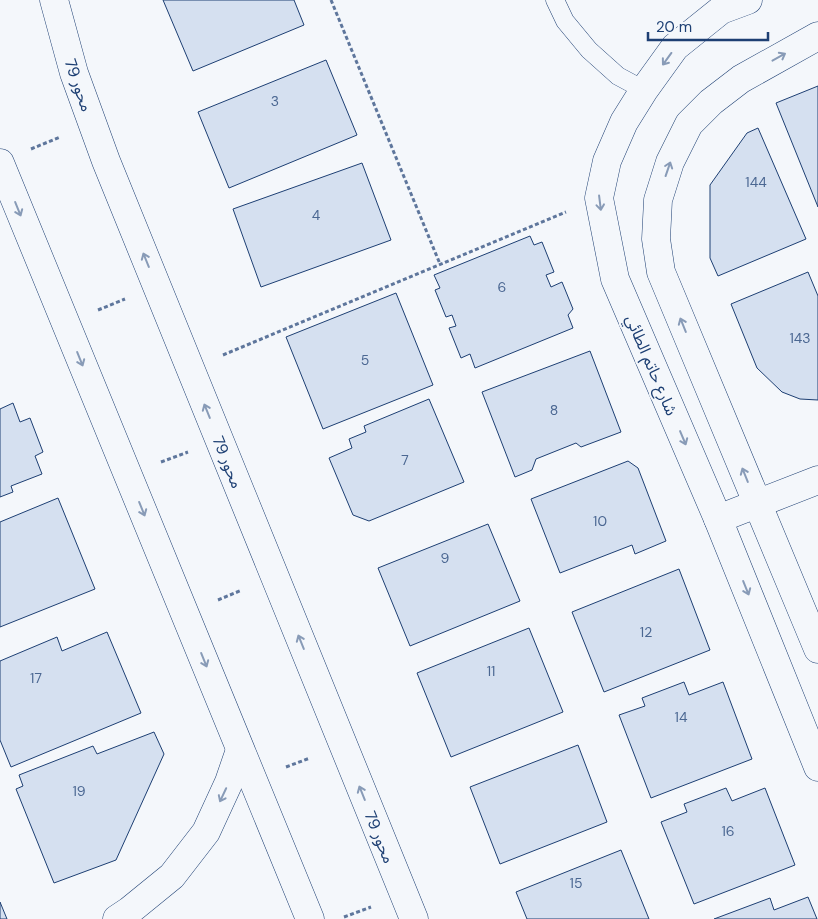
<svg xmlns="http://www.w3.org/2000/svg" width="818" height="919" font-family="'DM Sans','Noto Sans Arabic',sans-serif">
<style>
.building{fill:#d5e0f0;stroke:#1d3f73}
.lines{fill:none;stroke-linecap:round;stroke-linejoin:round}
.service-casing{stroke:#1d3f73;stroke-width:19}
.minor-casing{stroke:#1d3f73;stroke-width:29}
.tertiary-casing{stroke:#1d3f73;stroke-width:29}
.secondary-casing{stroke:#1d3f73;stroke-width:29}
.path{stroke:#5e769c;stroke-width:3;stroke-dasharray:4 2.5;stroke-linecap:butt}
.service{stroke:#f4f7fb;stroke-width:18}
.minor{stroke:#f4f7fb;stroke-width:28}
.tertiary{stroke:#f4f7fb;stroke-width:28}
.secondary{stroke:#f4f7fb;stroke-width:28}
.oneway{stroke:#889bb7}
.labels{text-anchor:middle;stroke-width:4;stroke-linejoin:round;paint-order:stroke}
.number-label{font-size:14px;fill:#4b6792}
.street-label{font-size:16px;fill:#1d3f73;stroke:#f4f7fb}
</style>
<rect width="100%" height="100%" fill="#f4f7fb"/>
<g class="building">
<polygon points="163,0 294,0 304,25 193,71"/>
<polygon points="326,60 357,135 229,188 198,112"/>
<polygon points="818,86 818,207 776,103"/>
<polygon points="758,128 806,239 718,276 710,258 710,185 747,133"/>
<polygon points="362,163 391,240 261,287 233,209"/>
<polygon points="530,236 534,245 542,242 554,272 546,275 551,287 562,282 573,309 568,315 573,328 475,368 470,354 461,358 449,328 456,326 452,315 446,317 435,290 440,288 434,275"/>
<polygon points="808,272 818,296 818,400 800,399 782,392 757,368 731,304"/>
<polygon points="396,293 433,385 323,429 286,337"/>
<polygon points="590,351 621,432 581,447 576,443 536,459 532,470 515,477 482,392"/>
<polygon points="429,399 464,482 369,521 353,515 329,458 352,448 349,439 366,432 364,426"/>
<polygon points="13,403 20,422 30,418 43,452 35,456 42,474 11,486 13,492 0,497 0,409"/>
<polygon points="628,461 638,468 666,541 635,554 632,545 560,573 531,499"/>
<polygon points="58,498 95,589 0,627 0,522"/>
<polygon points="488,524 520,601 410,646 378,568"/>
<polygon points="679,569 710,650 604,692 572,612"/>
<polygon points="529,628 563,712 451,757 417,673"/>
<polygon points="107,632 141,713 11,767 0,740 0,661 57,637 62,651"/>
<polygon points="684,682 689,695 723,682 752,759 651,798 619,715 645,706 642,698"/>
<polygon points="154,732 164,754 116,860 54,883 16,789 23,786 19,775 93,746 97,754"/>
<polygon points="578,745 607,822 500,864 470,787"/>
<polygon points="726,788 732,801 765,788 795,865 694,904 661,822 687,812 684,804"/>
<polygon points="621,850 649,919 527,919 516,892"/>
<polygon points="808,897 817,919 714,919 770,898 774,910"/>
<polygon points="0,902 7,919 0,919"/>
</g>
<g class="lines">
<defs>
<polyline id="service" points="555,0 565,21 589,50 618,76 644,90"/>
<polyline id="minor" points="718,519 818,480"/>
<g id="tertiary">
<polyline points="748,0 721,10 675,47 644,90 624,122 607,161 599,198 615,279 718,519 818,767"/>
<polyline points="818,36 741,79 711,102 689,124 670,162 658,200 656,239 661,272 818,649"/>
<polyline points="117,919 129,911 172,876 206,832 229,782 240,750"/>
</g>
<g id="secondary">
<polyline points="54,0 74,73 106,161 414,919"/>
<polyline points="0,163 310,919"/>
</g>
</defs>
<use href="#service" class="service-casing"/>
<use href="#minor" class="minor-casing"/>
<use href="#tertiary" class="tertiary-casing"/>
<use href="#secondary" class="secondary-casing"/>
<g class="path">
<polyline points="331,0 440,264"/>
<polyline points="31,149 60,137"/>
<polyline points="98,310 125,299"/>
<polyline points="223,355 566,212"/>
<polyline points="161,462 188,452"/>
<polyline points="218,600 242,590"/>
<polyline points="286,767 310,758"/>
<polyline points="344,917 371,907"/>
</g>
<use href="#service" class="service"/>
<use href="#minor" class="minor"/>
<use href="#tertiary" class="tertiary"/>
<use href="#secondary" class="secondary"/>
</g>
<defs><path id="oneway-shaft" d="M-6 0H5M1.5-3L5.5 0L1.5 3" fill="none" stroke-width="1.6" stroke-linecap="round" stroke-linejoin="round" transform="scale(1.25)"/></defs>
<g class="oneway">
<use href="#oneway-shaft" transform="translate(779 57) rotate(-29)"/>
<use href="#oneway-shaft" transform="translate(667 59) rotate(126)"/>
<use href="#oneway-shaft" transform="translate(668 169) rotate(-71)"/>
<use href="#oneway-shaft" transform="translate(600 203) rotate(83)"/>
<use href="#oneway-shaft" transform="translate(18 209) rotate(68)"/>
<use href="#oneway-shaft" transform="translate(146 260) rotate(-112)"/>
<use href="#oneway-shaft" transform="translate(683 325) rotate(-112)"/>
<use href="#oneway-shaft" transform="translate(80 359) rotate(68)"/>
<use href="#oneway-shaft" transform="translate(207 411) rotate(-112)"/>
<use href="#oneway-shaft" transform="translate(683 438) rotate(67)"/>
<use href="#oneway-shaft" transform="translate(745 475) rotate(-112)"/>
<use href="#oneway-shaft" transform="translate(142 509) rotate(68)"/>
<use href="#oneway-shaft" transform="translate(746 588) rotate(68)"/>
<use href="#oneway-shaft" transform="translate(301 642) rotate(-112)"/>
<use href="#oneway-shaft" transform="translate(204 660) rotate(68)"/>
<use href="#oneway-shaft" transform="translate(362 793) rotate(-112)"/>
<use href="#oneway-shaft" transform="translate(223 795) rotate(115)"/>
</g>
<g class="labels">
<g class="number-label">
<text x="275" y="106">3</text>
<text x="756" y="187">144</text>
<text x="316" y="220">4</text>
<text x="502" y="292">6</text>
<text x="800" y="343">143</text>
<text x="365" y="365">5</text>
<text x="554" y="415">8</text>
<text x="405" y="465">7</text>
<text x="600" y="526">10</text>
<text x="445" y="563">9</text>
<text x="646" y="637">12</text>
<text x="491" y="676">11</text>
<text x="36" y="683">17</text>
<text x="681" y="722">14</text>
<text x="79" y="796">19</text>
<text x="728" y="836">16</text>
<text x="576" y="888">15</text>
</g>
<g class="street-label">
<text transform="translate(79 85) rotate(71)" y="6">محور 79</text>
<text transform="translate(652 365) rotate(67)" y="6">شارع حاتم الطائي</text>
<text transform="translate(228 462) rotate(68)" y="6">محور 79</text>
<text transform="translate(380 837) rotate(68)" y="6">محور 79</text>
</g>
</g>
<path d="M648 32v8h120v-8" fill="none" stroke="#1d3f73" stroke-width="2.5"/>
<text x="656" y="32" font-size="15" fill="#1d3f73" stroke="#f4f7fb" stroke-width="4" paint-order="stroke">20 m</text>
</svg>
